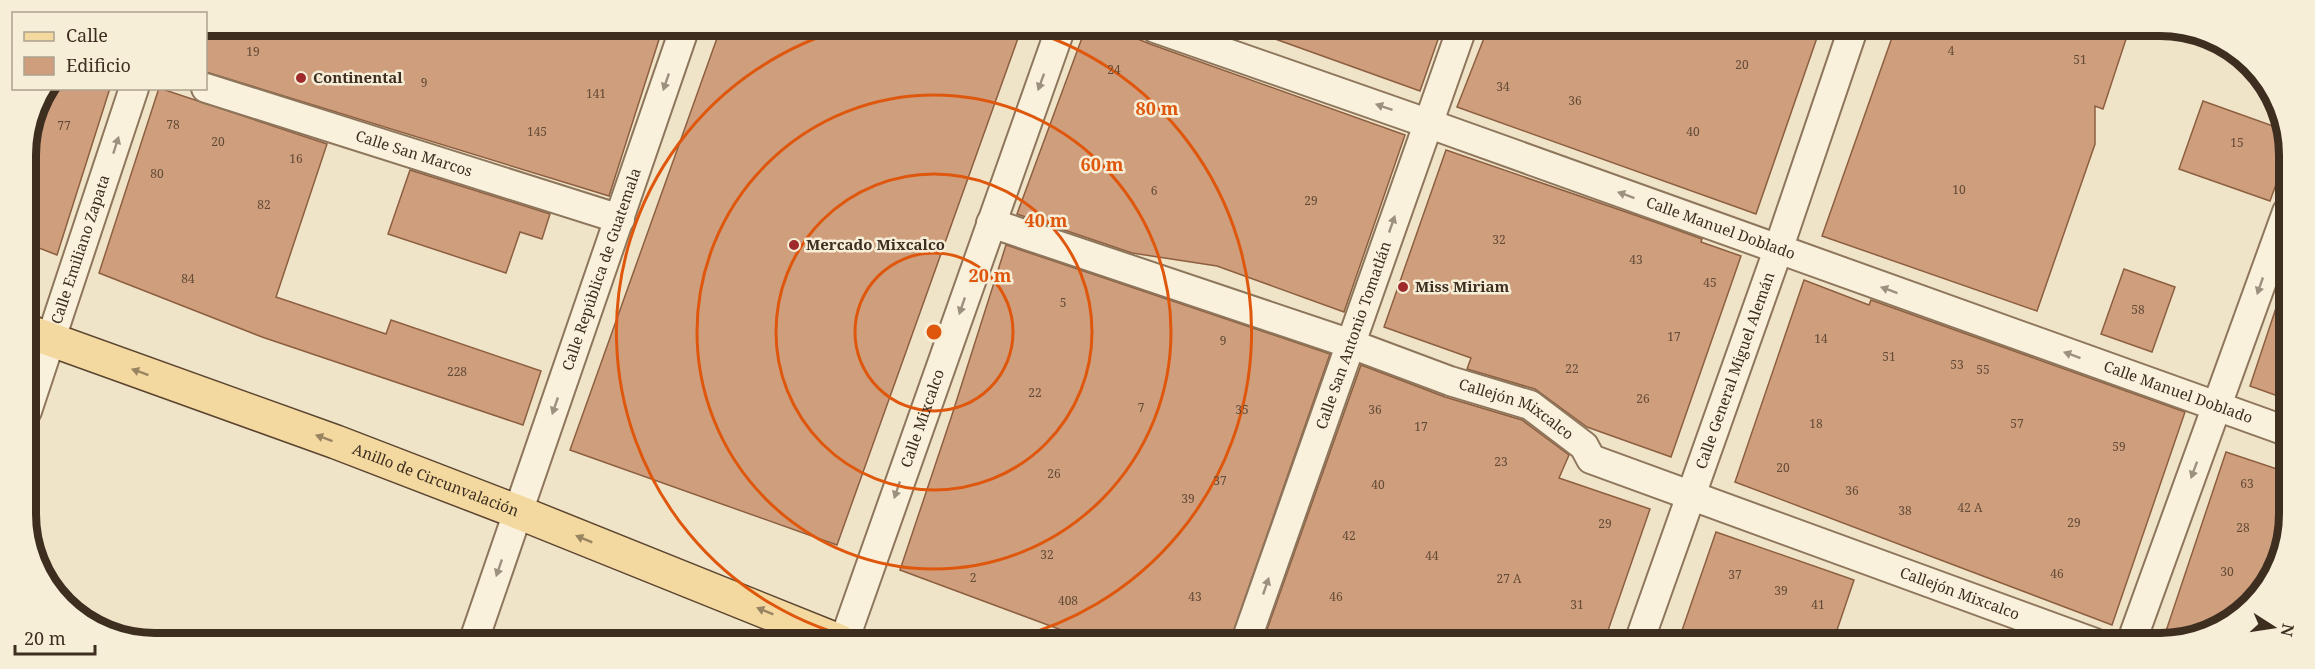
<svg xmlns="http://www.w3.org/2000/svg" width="2315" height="669" font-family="'Noto Serif',serif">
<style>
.building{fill:#cf9f7d;stroke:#8d5f41;stroke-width:1.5}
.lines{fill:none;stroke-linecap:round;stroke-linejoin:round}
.minor-casing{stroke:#8d765c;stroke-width:32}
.primary-casing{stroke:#5b4430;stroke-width:36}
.minor{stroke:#faf1dc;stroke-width:28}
.primary{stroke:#f3d9a0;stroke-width:33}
.oneway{fill:#9c907e}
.oneway2{fill:#988460}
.ring{fill:none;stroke:#df570d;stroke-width:3}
.poi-dot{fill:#9e2a2b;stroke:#f7eed8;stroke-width:2}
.labels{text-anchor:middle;stroke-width:5;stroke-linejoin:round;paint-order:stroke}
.number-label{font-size:12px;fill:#624a37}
.poi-label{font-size:15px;font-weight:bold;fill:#3d2e20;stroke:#f7eed8;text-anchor:start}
.street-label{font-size:15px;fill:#3d2e20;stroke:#f7eed8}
.rim{fill:none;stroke:#3d2e20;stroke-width:8}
.centre{fill:#df570d;stroke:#f7eed8;stroke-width:3}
.ring-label{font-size:18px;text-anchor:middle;font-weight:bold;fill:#df570d;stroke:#f7eed8;stroke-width:5;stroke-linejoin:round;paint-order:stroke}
</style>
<rect width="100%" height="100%" fill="#f0e4c8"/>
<g class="building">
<polygon points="206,26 336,26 663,27 609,196 206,72"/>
<polygon points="721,27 1022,27 837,545 570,450"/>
<polygon points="1086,27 1111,28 1150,44 1405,135 1344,312 1217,266 1132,253 1017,214"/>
<polygon points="1254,28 1442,28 1420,91 1253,31"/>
<polygon points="1488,28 1720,29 1820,29 1756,214 1457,107"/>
<polygon points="1895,29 2129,30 2103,109 2095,106 2095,144 2037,311 1822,236"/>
<polygon points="47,88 110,88 57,255 26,243 26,147 36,105"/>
<polygon points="159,88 327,144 276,297 386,334 391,320 541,371 523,425 262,337 99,273"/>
<polygon points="2203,101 2287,131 2287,154 2270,201 2179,169"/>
<polygon points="1446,150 1655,222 1702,239 1701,242 1741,256 1671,457 1587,427 1535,389 1467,369 1471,358 1384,327"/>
<polygon points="410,170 550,214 542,239 520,232 506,273 388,234"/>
<polygon points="1006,245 1330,354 1230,641 1091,641 900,570 951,418"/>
<polygon points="2124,269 2175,287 2152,352 2101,334"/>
<polygon points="1804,280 1869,305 1871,300 2185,412 2112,625 1735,482"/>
<polygon points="2282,290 2286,291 2286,399 2250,386"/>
<polygon points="1361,365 1445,397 1522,420 1569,455 1559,478 1650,509 1604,642 1263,641"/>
<polygon points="2226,452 2286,472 2285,547 2239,616 2168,643 2162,643"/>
<polygon points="1716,532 1854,580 1837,630 1835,643 1678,642"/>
</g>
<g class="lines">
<defs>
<g id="minor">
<path id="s1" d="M 1155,28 L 1427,123 L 2286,431"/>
<path id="s2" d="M 206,88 L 620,219"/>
<path id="s3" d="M 991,223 L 1351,344 L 1450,381 L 1530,405 L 1584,446 L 1591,459 L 2095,643"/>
<path id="s4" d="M 27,411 L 134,88"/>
<path id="s5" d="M 474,640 L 685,27"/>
<path id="s6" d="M 844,641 L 1061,27"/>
<path id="s7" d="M 1246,641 L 1462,28"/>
<path id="s8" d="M 1639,642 L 1778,250 L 1853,29"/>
<polyline points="2131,643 2287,212"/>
</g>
<g id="primary">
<path id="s9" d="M 27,331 L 336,442 L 518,512 L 839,641"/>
</g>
</defs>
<use href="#minor" class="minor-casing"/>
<use href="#primary" class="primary-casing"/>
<use href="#minor" class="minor"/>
<use href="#primary" class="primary"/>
</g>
<defs><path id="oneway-solid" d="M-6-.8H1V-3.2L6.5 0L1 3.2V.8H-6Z" transform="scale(1.5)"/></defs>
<g class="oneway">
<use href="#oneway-solid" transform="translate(666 82) rotate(109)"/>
<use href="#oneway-solid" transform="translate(1041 82) rotate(110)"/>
<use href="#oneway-solid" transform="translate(1384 107) rotate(-161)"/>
<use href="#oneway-solid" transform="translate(116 145) rotate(-72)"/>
<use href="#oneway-solid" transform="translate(1626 195) rotate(-160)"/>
<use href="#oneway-solid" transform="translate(1392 224) rotate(-71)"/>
<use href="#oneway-solid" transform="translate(2260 286) rotate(109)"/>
<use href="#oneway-solid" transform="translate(1889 290) rotate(-160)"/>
<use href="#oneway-solid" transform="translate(962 306) rotate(109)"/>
<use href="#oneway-solid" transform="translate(2072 355) rotate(-160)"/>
<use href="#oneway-solid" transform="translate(555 406) rotate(109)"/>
<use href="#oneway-solid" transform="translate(2194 470) rotate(110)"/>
<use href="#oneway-solid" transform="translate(897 490) rotate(109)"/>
<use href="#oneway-solid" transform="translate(499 568) rotate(109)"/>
<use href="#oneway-solid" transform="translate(1266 586) rotate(-71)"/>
</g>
<g class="oneway2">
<use href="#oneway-solid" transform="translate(140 372) rotate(-160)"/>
<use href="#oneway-solid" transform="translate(324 438) rotate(-160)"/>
<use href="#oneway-solid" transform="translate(584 539) rotate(-158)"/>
<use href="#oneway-solid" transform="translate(765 611) rotate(-158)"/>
</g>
<g class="ring">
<circle cx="934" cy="332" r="79"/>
<circle cx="934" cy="332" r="158"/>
<circle cx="934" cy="332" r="237"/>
<path d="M866 641A316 316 0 0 1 850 27M1018 27A316 316 0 0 1 1002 641"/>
</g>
<g class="poi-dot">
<circle cx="301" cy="78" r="6"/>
<circle cx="794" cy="245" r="6"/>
<circle cx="1403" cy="287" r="6"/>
</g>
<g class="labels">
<g class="number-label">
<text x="1951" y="55">4</text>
<text x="253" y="56">19</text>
<text x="2080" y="64">51</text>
<text x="1742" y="69">20</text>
<text x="1114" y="74">24</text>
<text x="424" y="87">9</text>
<text x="1503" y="91">34</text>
<text x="596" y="98">141</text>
<text x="1575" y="105">36</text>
<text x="173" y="129">78</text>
<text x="64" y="130">77</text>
<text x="537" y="136">145</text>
<text x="1693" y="136">40</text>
<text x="218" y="146">20</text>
<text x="2237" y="147">15</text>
<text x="296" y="163">16</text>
<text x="157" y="178">80</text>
<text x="1959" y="194">10</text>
<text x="1154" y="195">6</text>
<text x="1311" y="205">29</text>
<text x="264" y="209">82</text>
<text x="1499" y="244">32</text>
<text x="1636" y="264">43</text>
<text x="188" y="283">84</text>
<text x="1710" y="287">45</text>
<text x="1063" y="307">5</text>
<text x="2138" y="314">58</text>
<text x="1674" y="341">17</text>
<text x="1821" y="343">14</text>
<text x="1223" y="345">9</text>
<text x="1889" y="361">51</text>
<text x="1957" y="369">53</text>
<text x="1572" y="373">22</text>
<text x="1983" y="374">55</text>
<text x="457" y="376">228</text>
<text x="1035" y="397">22</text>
<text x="1643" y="403">26</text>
<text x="1141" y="412">7</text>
<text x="1242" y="414">35</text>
<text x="1375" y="414">36</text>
<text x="1816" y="428">18</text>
<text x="2017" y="428">57</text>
<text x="1421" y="431">17</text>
<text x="2119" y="451">59</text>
<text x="1501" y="466">23</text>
<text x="1783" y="472">20</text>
<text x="1054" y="478">26</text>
<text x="1220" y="485">37</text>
<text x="2247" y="488">63</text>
<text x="1378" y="489">40</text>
<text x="1852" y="495">36</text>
<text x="1188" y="503">39</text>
<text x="1970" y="512">42 A</text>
<text x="1905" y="515">38</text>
<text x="2074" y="527">29</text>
<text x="1605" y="528">29</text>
<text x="2243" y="532">28</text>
<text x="1349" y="540">42</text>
<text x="1047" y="559">32</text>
<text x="1432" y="560">44</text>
<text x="2227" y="576">30</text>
<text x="2057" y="578">46</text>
<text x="1735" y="579">37</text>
<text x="973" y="582">2</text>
<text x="1509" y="583">27 A</text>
<text x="1781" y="595">39</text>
<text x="1195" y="601">43</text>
<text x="1336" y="601">46</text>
<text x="1068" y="605">408</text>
<text x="1577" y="609">31</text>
<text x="1818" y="609">41</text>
</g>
<g class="poi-label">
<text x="313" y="83">Continental</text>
<text x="806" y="250">Mercado Mixcalco</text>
<text x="1415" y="292">Miss Miriam</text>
</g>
<g class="street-label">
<text dy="5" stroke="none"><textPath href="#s2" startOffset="218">Calle San Marcos</textPath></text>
<text dy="5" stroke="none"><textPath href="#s1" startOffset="600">Calle Manuel Doblado</textPath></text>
<text dy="5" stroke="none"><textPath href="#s4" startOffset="170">Calle Emiliano Zapata</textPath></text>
<text dy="5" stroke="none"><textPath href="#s5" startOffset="392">Calle República de Guatemala</textPath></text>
<text dy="5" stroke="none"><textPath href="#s7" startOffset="324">Calle San Antonio Tomatlán</textPath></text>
<text dy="5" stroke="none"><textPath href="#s8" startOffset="288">Calle General Miguel Alemán</textPath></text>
<text dy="5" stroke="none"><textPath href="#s1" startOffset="1086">Calle Manuel Doblado</textPath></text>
<text dy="5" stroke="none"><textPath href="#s3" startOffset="558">Callejón Mixcalco</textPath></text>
<text dy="5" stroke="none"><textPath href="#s6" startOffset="236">Calle Mixcalco</textPath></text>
<text dy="5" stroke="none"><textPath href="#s9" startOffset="435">Anillo de Circunvalación</textPath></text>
<text dy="5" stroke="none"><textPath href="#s3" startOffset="1044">Callejón Mixcalco</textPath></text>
</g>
</g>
<path d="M0 0H2315V669H0ZM155 36H2160A119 119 0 0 1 2279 155V514A119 119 0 0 1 2160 633H155A119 119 0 0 1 36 514V155A119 119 0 0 1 155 36Z" fill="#f7eed8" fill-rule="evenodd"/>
<path class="rim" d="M155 36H2160A119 119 0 0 1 2279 155V514A119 119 0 0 1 2160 633H155A119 119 0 0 1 36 514V155A119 119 0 0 1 155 36Z"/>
<circle cx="934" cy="332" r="9" class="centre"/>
<g class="ring-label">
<text x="1157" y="115">80 m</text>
<text x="1102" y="171">60 m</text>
<text x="1046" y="227">40 m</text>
<text x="990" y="282">20 m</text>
</g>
<rect x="12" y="12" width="195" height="78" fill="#f7eed8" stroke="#ada18e" stroke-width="1.5"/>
<rect x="24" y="32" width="30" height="9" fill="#f3d9a0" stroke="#ada18e" stroke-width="1.5"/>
<text x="66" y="42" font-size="18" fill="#3d2e20">Calle</text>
<rect x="24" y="57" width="30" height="18" fill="#cf9f7d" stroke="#ada18e" stroke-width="1.5"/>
<text x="66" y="72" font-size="18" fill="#3d2e20">Edificio</text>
<g transform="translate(2273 627) rotate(102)" stroke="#f7eed8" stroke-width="4.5" paint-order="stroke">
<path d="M0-4.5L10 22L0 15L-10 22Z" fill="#3d2e20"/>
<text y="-9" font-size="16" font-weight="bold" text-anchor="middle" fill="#3d2e20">N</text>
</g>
<path d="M15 645v9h80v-9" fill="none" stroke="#3d2e20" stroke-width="3"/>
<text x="24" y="645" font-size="18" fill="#3d2e20" stroke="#f7eed8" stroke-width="4.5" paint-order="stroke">20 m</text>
</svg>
